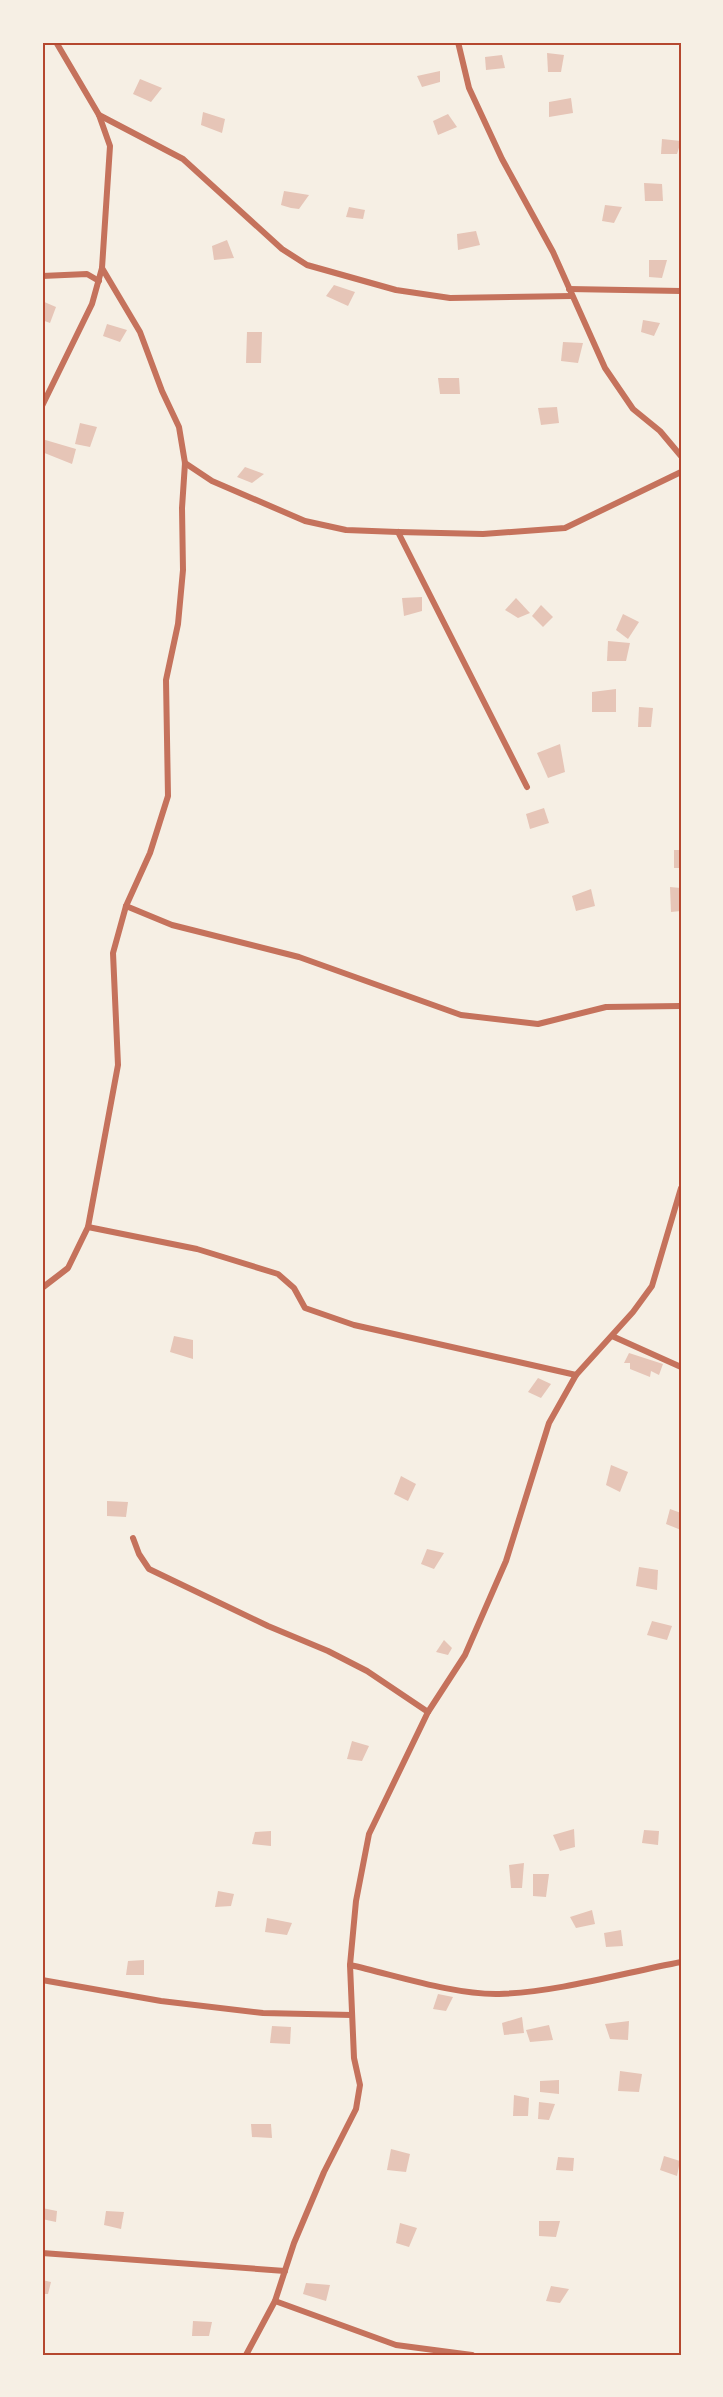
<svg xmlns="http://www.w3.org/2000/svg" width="723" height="2397" font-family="'Exo 2',sans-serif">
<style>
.building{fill:#e6c5b7}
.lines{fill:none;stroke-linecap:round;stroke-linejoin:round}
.minor{stroke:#c5725c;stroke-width:6}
.neatline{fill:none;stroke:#b5482f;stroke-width:2}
</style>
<rect width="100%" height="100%" fill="#f6efe4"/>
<g class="building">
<polygon points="547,53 564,55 561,72 548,72"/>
<polygon points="502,55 505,68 486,70 485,57"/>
<polygon points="440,71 440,82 422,87 417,76"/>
<polygon points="140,79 162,88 151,102 133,94"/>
<polygon points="571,98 573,113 549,117 549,102"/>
<polygon points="203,112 225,119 222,133 201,125"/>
<polygon points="448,114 457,127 438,135 433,121"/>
<polygon points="662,139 681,141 677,154 661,154"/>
<polygon points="644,183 662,184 663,201 645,201"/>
<polygon points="284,191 309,195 299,209 291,208 281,205"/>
<polygon points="605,205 622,207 614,223 602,221"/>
<polygon points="349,207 365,210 363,219 346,217"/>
<polygon points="476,231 480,245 458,250 457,234"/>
<polygon points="227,240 234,258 214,260 212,246"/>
<polygon points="649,260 667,260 662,278 649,277"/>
<polygon points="334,285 355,292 348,306 326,296"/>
<polygon points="42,301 56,307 50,323 42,320"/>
<polygon points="643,320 660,323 654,336 641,332"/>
<polygon points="107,324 127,330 120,342 103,336"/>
<polygon points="247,332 262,332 261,363 246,363"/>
<polygon points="563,342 583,343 578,363 561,361"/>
<polygon points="438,378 459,378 460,394 440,394"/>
<polygon points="557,407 559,423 541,425 538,408"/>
<polygon points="80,423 97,427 90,447 75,444"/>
<polygon points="42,439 76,449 72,464 42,452"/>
<polygon points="245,467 264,474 252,483 237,477"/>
<polygon points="422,597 422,611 404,616 402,598"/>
<polygon points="516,598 530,613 518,618 505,610"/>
<polygon points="541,605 553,617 543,627 532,616"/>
<polygon points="623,614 639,622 628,639 616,630"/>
<polygon points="608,641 630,643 626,661 607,661"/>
<polygon points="616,689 616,712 592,712 592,692"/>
<polygon points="639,707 653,708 651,727 638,727"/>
<polygon points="560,744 565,772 548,778 537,753"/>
<polygon points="544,808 549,823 530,829 526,814"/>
<rect x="674" y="850" width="7" height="18"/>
<polygon points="670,887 681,888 681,911 671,912"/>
<polygon points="591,889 595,906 576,911 572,896"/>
<polygon points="174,1336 193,1340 193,1359 170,1352"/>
<polygon points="629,1353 663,1364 659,1375 651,1371 650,1377 630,1369 630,1363 624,1363"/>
<polygon points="538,1378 551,1384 541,1398 528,1392"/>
<polygon points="611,1465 628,1472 620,1492 606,1485"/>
<polygon points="401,1476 416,1484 408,1501 394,1494"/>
<polygon points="107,1501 128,1502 126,1517 107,1516"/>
<polygon points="670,1509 681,1513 681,1530 666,1524"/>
<polygon points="427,1549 444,1553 434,1569 421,1564"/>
<polygon points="639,1567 658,1570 657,1590 636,1586"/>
<polygon points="652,1621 672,1626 667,1640 647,1635"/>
<polygon points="444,1640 452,1648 448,1655 436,1652"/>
<polygon points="352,1741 369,1746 362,1761 347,1759"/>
<polygon points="574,1829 575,1847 560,1851 553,1835"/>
<polygon points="644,1830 659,1831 658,1845 642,1843"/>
<polygon points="271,1831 271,1846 252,1844 255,1832"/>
<polygon points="524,1863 522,1888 511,1888 509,1865"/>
<polygon points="533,1874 549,1874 546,1897 533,1896"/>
<polygon points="218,1891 234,1894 231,1906 215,1907"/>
<polygon points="592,1910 595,1924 576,1928 570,1917"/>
<polygon points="267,1918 292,1923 287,1935 265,1932"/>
<polygon points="621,1930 623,1946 606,1947 604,1933"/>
<polygon points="144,1960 144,1975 126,1975 128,1961"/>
<polygon points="438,1994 453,1997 446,2011 433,2009"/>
<polygon points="522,2017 524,2033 504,2035 502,2023"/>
<polygon points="629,2021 628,2040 610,2039 605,2024"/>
<polygon points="549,2025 553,2040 530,2042 526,2030"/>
<polygon points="272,2026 291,2027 290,2044 270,2043"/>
<polygon points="620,2071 642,2074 639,2092 618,2091"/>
<polygon points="559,2080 559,2094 540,2092 540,2081"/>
<polygon points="514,2095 529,2098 528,2116 513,2116"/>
<polygon points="539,2102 555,2104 549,2120 538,2119"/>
<polygon points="251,2124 271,2124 272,2138 252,2137"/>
<polygon points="391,2149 410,2154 406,2172 387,2170"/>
<polygon points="664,2156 680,2161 677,2176 660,2170"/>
<polygon points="558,2157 574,2158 573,2171 556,2170"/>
<polygon points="42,2208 57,2211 56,2222 42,2219"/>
<polygon points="106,2211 124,2212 121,2229 104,2225"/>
<polygon points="539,2221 560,2221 556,2237 539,2236"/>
<polygon points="400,2223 417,2228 409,2247 396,2243"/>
<polygon points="42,2280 51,2282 48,2294 42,2294"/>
<polygon points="306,2283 330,2285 326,2301 303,2294"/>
<polygon points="551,2286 569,2289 560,2303 546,2301"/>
<polygon points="193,2321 212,2322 209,2336 192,2336"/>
</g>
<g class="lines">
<g class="minor">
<polyline points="458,42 469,88 502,159 553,252 605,368 633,409 660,431 681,456"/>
<polyline points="99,115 183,159 282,249 307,265 396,290 450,298 572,296"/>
<polyline points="42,276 87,274 99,281"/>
<polyline points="569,289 681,291"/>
<polyline points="42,406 92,304 102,268"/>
<polyline points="185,463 212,481 305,521 346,530 398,532 483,534 565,528 681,472"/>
<polyline points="398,532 527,787"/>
<polyline points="126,906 172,925 299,957 461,1015 538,1024 606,1007 681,1006"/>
<polyline points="88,1227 197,1249 278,1274 294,1288 305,1308 354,1325 576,1375"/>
<polyline points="42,1288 68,1268 88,1227 118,1065 113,953 126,906 150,853 168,796 166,680 178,624 183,570 182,508 185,463 179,427 162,391 140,332 102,268 110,146 99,115 56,42"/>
<polyline points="612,1336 681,1367"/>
<polyline points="133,1538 139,1554 149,1569 268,1626 328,1651 367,1671 428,1712"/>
<path d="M 350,1965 C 395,1975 454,1995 499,1994 C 558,1992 623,1973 681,1962"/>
<polyline points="42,1980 161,2001 263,2013 352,2015"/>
<polyline points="42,2253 285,2271"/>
<polyline points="275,2301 396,2345 472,2355"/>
<polyline points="246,2355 275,2301 294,2243 324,2172 356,2109 360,2085 354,2058 350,1965 356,1901 369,1834 428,1712 465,1655 506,1561 549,1423 576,1375 633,1312 652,1286 681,1188"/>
</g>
</g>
<rect width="723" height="2397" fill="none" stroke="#f6efe4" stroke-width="87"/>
<rect x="44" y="44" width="636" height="2310" class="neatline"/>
</svg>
